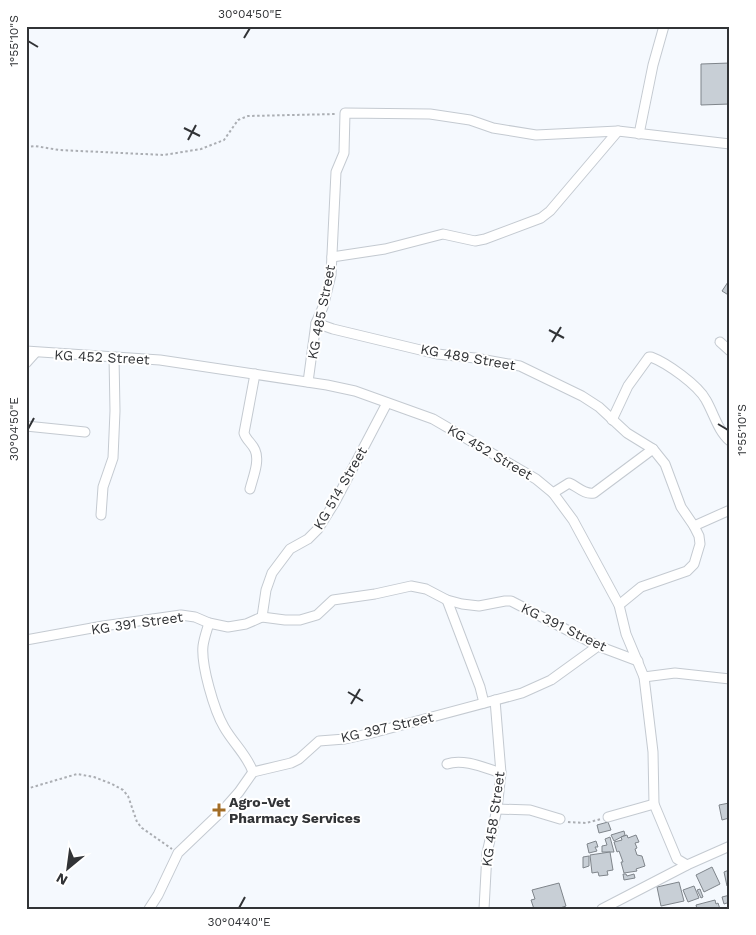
<svg xmlns="http://www.w3.org/2000/svg" width="756" height="935" font-family="'Work Sans',sans-serif">
<style>
.building{fill:#c8cfd6;stroke:#7f858b}
.lines{fill:none;stroke-linecap:round;stroke-linejoin:round}
.minor-casing{stroke:#c4cad1;stroke-width:11}
.path{stroke:#abaeb3;stroke-width:2;stroke-dasharray:2.5 2.5;stroke-linecap:butt}
.minor{stroke:#fff;stroke-width:9}
.ticks{fill:none;stroke:#313336;stroke-width:2}
.poi-dot{fill:#a26d26;stroke:#fff;stroke-width:2}
.labels{text-anchor:middle;stroke-width:4;stroke-linejoin:round;paint-order:stroke}
.street-label{font-size:14px;fill:#313336;stroke:#fff}
.poi-label{font-size:14px;font-weight:bold;fill:#313336;stroke:#fff;text-anchor:start}
.neatline{fill:none;stroke:#313336;stroke-width:2}
.ticks-label{font-size:12px;text-anchor:middle;fill:#313336}
</style>
<rect width="100%" height="100%" fill="#f5f9fe"/>
<g class="building">
<polygon points="730,63 730,104 701,105 701,64"/>
<polygon points="730,279 730,296 722,291"/>
<polygon points="730,796 730,822 729,818 722,820 719,805 729,803 728,797"/>
<polygon points="608,822 611,830 599,833 597,825"/>
<polygon points="624,831 625,835 614,841 611,835"/>
<polygon points="627,835 628,838 636,835 639,842 635,843 637,848 635,849 637,855 642,856 645,866 636,869 637,871 624,873 621,862 623,862 619,851 617,852 614,842 622,840 621,837"/>
<polygon points="610,837 614,852 602,852 602,846 607,845 605,839"/>
<polygon points="596,841 598,847 595,847 597,851 589,853 587,844"/>
<polygon points="610,852 613,870 607,871 608,875 599,876 598,872 592,873 590,855"/>
<polygon points="589,856 589,866 583,868 583,857"/>
<polygon points="712,867 720,884 704,892 696,875"/>
<polygon points="729,870 730,885 727,886 724,872"/>
<polygon points="623,874 626,874 627,876 634,874 635,878 624,880"/>
<polygon points="679,882 684,901 661,906 657,887"/>
<polygon points="559,883 566,906 557,909 534,909 531,900 535,899 532,890"/>
<polygon points="694,886 699,898 688,902 683,890"/>
<polygon points="700,889 703,897 701,898 697,890"/>
<polygon points="730,895 730,902 724,904 722,897"/>
<polygon points="715,900 716,904 718,903 720,909 697,909 696,905"/>
</g>
<g class="lines">
<defs>
<g id="minor">
<polyline points="639,134 653,65 664,26"/>
<polyline points="332,257 385,249 443,234 475,241 485,239 541,218 550,211 618,131"/>
<polyline points="316,323 333,329 437,354 475,358 520,366 582,396 599,407 627,433 653,449 665,464 681,507 694,526 699,536 700,544 694,564 687,571 641,587 619,605"/>
<polyline points="720,342 730,351"/>
<polyline points="26,351 160,360 327,385 355,391 433,419 536,479 553,493 573,520 619,605 626,634 644,677 653,752 654,804 677,859 687,865"/>
<polyline points="26,363 35,353"/>
<polyline points="308,382 316,323 323,307 331,275 336,172 344,153 345,113 430,114 470,120 493,128 536,135 618,131 730,144"/>
<path d="M 612,420 L 628,386 L 649,357 L 651,357 C 667,363 698,385 706,400 C 714,414 718,431 730,441"/>
<polyline points="26,426 85,432"/>
<path d="M 250,489 C 253,477 260,461 255,450 C 252,443 246,440 244,433 L 255,374"/>
<path d="M 553,493 L 569,483 C 577,486 584,495 594,493 L 653,449"/>
<polyline points="101,515 103,487 113,458 115,411 114,357"/>
<polyline points="694,526 730,510"/>
<polyline points="447,600 480,687 484,703"/>
<polyline points="262,617 266,590 272,573 290,549 308,539 318,529 335,502 387,403"/>
<path d="M 209,623 C 207,630 204,638 203,646 C 201,665 214,710 224,727 C 233,743 247,755 253,772"/>
<polyline points="26,640 103,626 181,615 195,617 209,623 228,627 246,624 262,617 285,620 300,620 317,615 333,600 375,594 411,586 426,589 447,600 462,604 479,606 505,601 511,601 598,646 638,661"/>
<polyline points="644,677 675,673 730,679"/>
<path d="M 447,764 C 463,758 485,768 501,773"/>
<polyline points="497,809 530,810 560,819"/>
<polyline points="608,817 654,804"/>
<polyline points="149,909 158,895 178,853 224,809 239,792 253,772 291,763 299,759 319,741 345,739 372,733 522,693 551,680 598,646"/>
<polyline points="484,909 487,853 497,809 501,773 495,700"/>
<polyline points="602,909 687,865 730,846"/>
</g>
</defs>
<use href="#minor" class="minor-casing"/>
<g class="path">
<polyline points="26,147 35,146 59,150 164,155 201,149 224,140 238,120 248,116 337,114"/>
<polyline points="26,789 77,774 94,777 112,784 123,790 128,796 137,822 142,828 172,849"/>
<polyline points="568,822 586,823 601,819"/>
</g>
<use href="#minor" class="minor"/>
</g>
<path class="ticks" d="M 244,38 L 250,28M 28,41 L 38,47M 184,128 L 200,136M 188,140 L 196,125M 549,330 L 564,338M 552,342 L 561,327M 718,424 L 728,430M 28,429 L 34,418M 348,692 L 363,701M 351,704 L 360,689M 239,908 L 245,897"/>
<path class="poi-dot" d="M216.5 802.5h5v5h5v5h-5v5h-5v-5h-5v-5h5z"/>
<g class="labels">
<g class="street-label">
<text transform="translate(321 312) rotate(-79)" y="5">KG 485 Street</text>
<text transform="translate(102 357) rotate(3)" y="5">KG 452 Street</text>
<text transform="translate(468 357) rotate(10)" y="5">KG 489 Street</text>
<text transform="translate(490 452) rotate(30)" y="5">KG 452 Street</text>
<text transform="translate(340 488) rotate(-60)" y="5">KG 514 Street</text>
<text transform="translate(137 623) rotate(-8)" y="5">KG 391 Street</text>
<text transform="translate(564 627) rotate(26)" y="5">KG 391 Street</text>
<text transform="translate(387 727) rotate(-13)" y="5">KG 397 Street</text>
<text transform="translate(493 819) rotate(-82)" y="5">KG 458 Street</text>
</g>
<g class="poi-label">
<text x="229" y="807">Agro-Vet<tspan x="229" dy="16">Pharmacy Services</tspan></text>
</g>
</g>
<rect width="756" height="935" fill="none" stroke="#ffffff" stroke-width="55"/>
<g transform="translate(68 868) rotate(209)" stroke="#ffffff" stroke-width="4" paint-order="stroke">
<path d="M0-4L9 19L0 12L-9 19Z" fill="#313336"/>
<text y="-8" font-size="14" font-weight="bold" text-anchor="middle" fill="#313336">N</text>
</g>
<rect x="28" y="28" width="700" height="880" class="neatline"/>
<g class="ticks-label">
<text x="250" y="18">30°04'50"E</text>
<text transform="translate(14 41) rotate(-90)" y="4">1°55'10"S</text>
<text transform="translate(14 429) rotate(-90)" y="4">30°04'50"E</text>
<text transform="translate(742 430) rotate(-90)" y="4">1°55'10"S</text>
<text x="239" y="926">30°04'40"E</text>
</g>
</svg>
